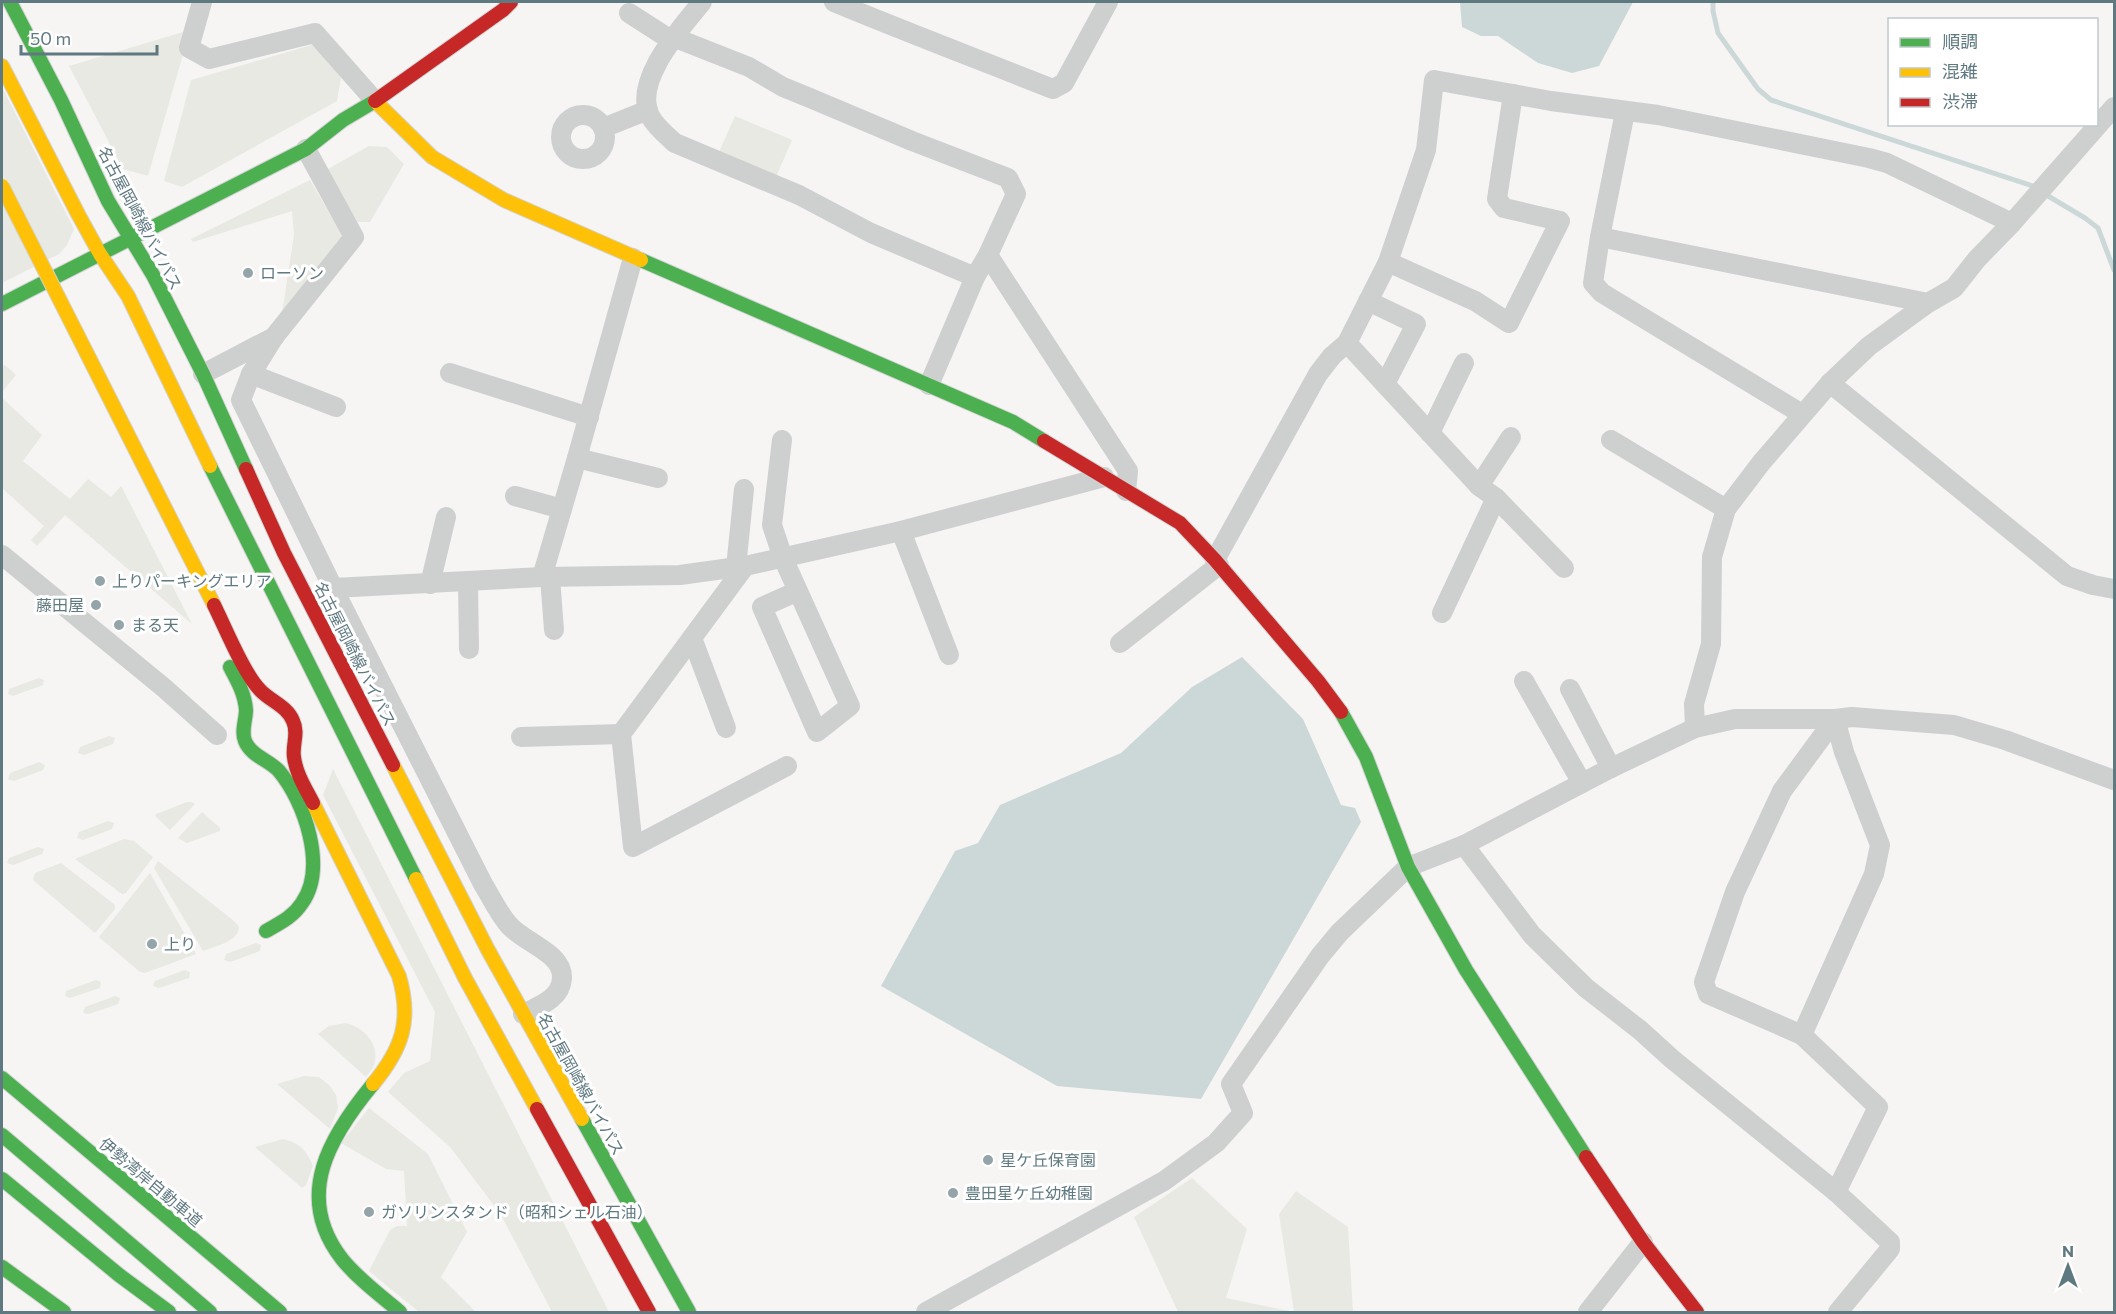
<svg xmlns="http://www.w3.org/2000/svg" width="2116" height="1314" font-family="Commissioner,'Noto Sans JP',sans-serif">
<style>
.green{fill:#e7e9e2}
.water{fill:#ccd8d8}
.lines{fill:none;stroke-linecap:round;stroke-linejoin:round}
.stream{stroke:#ccd8d8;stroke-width:5}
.fast-casing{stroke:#d1d3d3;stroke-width:16}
.slow-casing{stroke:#d1d3d3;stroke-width:16}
.jam-casing{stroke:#d1d3d3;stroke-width:16}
.street{stroke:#ced0cf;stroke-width:20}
.fast{stroke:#4caf50;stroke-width:14}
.slow{stroke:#ffc107;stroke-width:14}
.jam{stroke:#c62828;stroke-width:14}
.slow-bridge-casing{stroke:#d2d3d3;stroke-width:16;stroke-linecap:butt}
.slow-bridge{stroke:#ffc107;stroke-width:14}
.poi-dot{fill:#94a4a9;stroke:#fff;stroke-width:2}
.labels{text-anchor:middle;stroke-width:6;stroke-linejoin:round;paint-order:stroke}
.street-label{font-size:16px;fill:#5f7981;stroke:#fff}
.poi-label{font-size:16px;fill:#5f7981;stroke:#fff;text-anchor:start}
</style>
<rect width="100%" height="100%" fill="#f6f5f4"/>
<g class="green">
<polygon points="190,30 148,176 123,169 69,66"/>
<polygon points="315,44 341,78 337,101 182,187 164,181 191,80"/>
<polygon points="2,87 74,229 67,245 59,254 2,283"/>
<polygon points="735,116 792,140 776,177 719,152"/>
<polygon points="369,146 387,147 404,164 370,222 357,222 326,170"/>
<polygon points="310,180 341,233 342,243 281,320 294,235 292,211 193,242 191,239"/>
<polygon points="5,365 16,375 2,392 2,367"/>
<polygon points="2,398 42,435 23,461 70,499 88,479 111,497 121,486 192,624 65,515 37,546 31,540 44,526 2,488"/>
<polygon points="39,678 44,680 43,685 13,696 8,694 9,689"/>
<polygon points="109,736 115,738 113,744 84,755 78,753 80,747"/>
<polygon points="39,762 45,765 43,770 14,781 8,779 10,773"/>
<polygon points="333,769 609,1312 552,1312 501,1215 450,1147 388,1092 404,1073 430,1061 435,1012 323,795"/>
<polygon points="187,802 192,802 195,804 170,830 155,816 156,814"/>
<polygon points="202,812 220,828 220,831 187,843 178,838"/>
<polygon points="108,821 114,823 112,829 83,840 77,838 79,832"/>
<polygon points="124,839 134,841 153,857 126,893 122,894 75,859"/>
<polygon points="38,847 44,849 42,854 13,865 7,863 9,858"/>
<path d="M 158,861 L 234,921 L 239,927 C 238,942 215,946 203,951 L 154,868 Z"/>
<polygon points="61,863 115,905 115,909 95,933 33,880 35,873"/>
<polygon points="150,873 196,954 145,973 140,972 99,937"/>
<polygon points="256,943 261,945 260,951 230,962 224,960 226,954"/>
<polygon points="185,970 190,972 189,978 159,988 153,986 155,981"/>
<polygon points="96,980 101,982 100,988 70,998 65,996 66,991"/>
<polygon points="115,996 120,998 118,1004 89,1014 83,1013 85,1007"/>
<path d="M 345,1023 C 363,1026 381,1045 374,1065 C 373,1069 368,1074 366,1077 L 318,1034 L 329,1026 Z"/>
<polygon points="304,1076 319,1077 330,1086 336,1095 338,1108 330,1129 277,1084"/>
<polygon points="369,1108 428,1154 467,1232 441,1277 475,1311 474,1312 419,1312 369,1271 390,1230 397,1226 407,1226 404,1171 386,1169 341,1143"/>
<path d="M 283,1139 C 300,1143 306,1150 313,1166 L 306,1185 L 302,1188 L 255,1147 Z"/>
<polygon points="1192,1178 1247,1229 1226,1298 1294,1312 1279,1214 1296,1191 1348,1227 1353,1312 1178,1312 1134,1217"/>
</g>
<g class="water">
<polygon points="1460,2 1633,2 1599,66 1572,73 1538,63 1498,36 1481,36 1462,27"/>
<polygon points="1242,657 1303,719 1341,805 1355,808 1361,822 1201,1099 1057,1086 881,986 955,851 978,843 1000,805 1121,753 1192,687"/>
</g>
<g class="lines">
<g class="stream">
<polyline points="1713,2 1713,11 1718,33 1758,89 1771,100 2036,187"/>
<polyline points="2043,193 2085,218 2098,228 2114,270"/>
</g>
<defs>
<g id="fast">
<polyline points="10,2 61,100 108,201 153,275 203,374 246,469"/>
<polyline points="641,260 1013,422 1044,441"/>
<polyline points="2,304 306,149 343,120 375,101"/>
<polyline points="210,466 416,879"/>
<path d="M 230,667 C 237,680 245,694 246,710 C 246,720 241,731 245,741 C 251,756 269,760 279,771 C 305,802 327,868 302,903 C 293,917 280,923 266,931"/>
<polyline points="1341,712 1366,757 1408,867 1466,970 1586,1157"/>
<polyline points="2,1078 280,1312"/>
<path d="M 373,1084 C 330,1136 293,1196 342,1259 C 358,1279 380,1295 400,1312"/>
<polyline points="582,1119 689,1312"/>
<polyline points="2,1135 210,1312"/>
<polyline points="2,1179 119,1275 169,1312"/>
<polyline points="2,1267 64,1312"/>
</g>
<g id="slow">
<polyline points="2,66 78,214 100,254 128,296 210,466"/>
<polyline points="375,101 432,157 504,200 641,260"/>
<polyline points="76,332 214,605"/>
<polyline points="393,765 488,950 582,1119"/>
<path d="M 313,803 L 399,976 C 412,1021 402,1049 373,1084"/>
<polyline points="416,879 465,978 537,1109"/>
</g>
<g id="jam">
<polyline points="375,101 503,10 511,2"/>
<polyline points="1044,441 1180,523 1215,560 1318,681 1341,712"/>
<polyline points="246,469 284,553 393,765"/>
<path d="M 214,605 C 225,627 244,674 260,690 C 270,701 287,706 293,721 C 299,733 292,745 294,757 C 296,774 306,789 313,803"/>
<polyline points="537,1109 649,1312"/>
<polyline points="1586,1157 1643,1242 1697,1312"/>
</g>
</defs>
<use href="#fast" class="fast-casing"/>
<use href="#slow" class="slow-casing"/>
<use href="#jam" class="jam-casing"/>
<g class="street">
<polyline points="202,2 189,48 209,59 315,33 375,101"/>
<path d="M 702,2 C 682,27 632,81 650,116 C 656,127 666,135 675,143 L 799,195 L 871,233 L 975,277"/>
<path d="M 834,2 C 906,32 980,60 1053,89 L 1064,83 L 1108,2"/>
<polyline points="629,13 671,40"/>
<polyline points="673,37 749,67 783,87 810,98 912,141 1008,178 1016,194 988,255 975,277 929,385"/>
<polyline points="1625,112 1600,237 1593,283 1602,293 1802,414"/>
<circle cx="583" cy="137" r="22"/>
<polyline points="603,128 648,110"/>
<polyline points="1600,237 1928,303"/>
<polyline points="988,255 1128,471 1126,491"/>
<polyline points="1388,262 1475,301 1509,323 1560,221 1504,208 1497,199 1513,94"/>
<polyline points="1368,301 1416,324 1385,384"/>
<path d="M 274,337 L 251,374 L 241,400 L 333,588 L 483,884 C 491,897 498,912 508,924 C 522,942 563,952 562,978 C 561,999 539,1006 523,1014"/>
<polyline points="1347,343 1479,486 1496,498 1564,568"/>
<polyline points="450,373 589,417"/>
<polyline points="203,374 274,337 354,237 306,149"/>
<polyline points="251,374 336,407"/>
<polyline points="1830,383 2067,576 2093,585 2114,589"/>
<polyline points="1430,433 1464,363"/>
<polyline points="782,440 772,525 783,558 850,706 817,732 762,607 798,591"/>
<polyline points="1611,440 1726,509"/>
<polyline points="577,458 658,478"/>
<polyline points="1479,486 1511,437"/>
<polyline points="515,496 562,509"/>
<polyline points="901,531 949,655"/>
<polyline points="2,555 163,687 217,735"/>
<polyline points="1215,560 1318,374 1332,356 1347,343 1388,262 1426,150 1434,80 1551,101 1658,115 1869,158 1887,163 2012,223"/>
<polyline points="745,566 621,734 633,847 787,766"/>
<polyline points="736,568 744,489"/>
<polyline points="542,577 577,458 633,258"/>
<polyline points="550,577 554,630"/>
<polyline points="468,582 469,649"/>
<polyline points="430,584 446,517"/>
<polyline points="333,588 542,577 680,575 745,566 901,531 1104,477"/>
<polyline points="1442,613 1496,498"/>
<polyline points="692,638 726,728"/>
<polyline points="1120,643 1219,565"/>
<polyline points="1524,681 1582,783"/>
<polyline points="1570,689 1611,768"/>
<polyline points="1835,719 1844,752 1880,845 1874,874 1802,1035 1878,1107 1836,1192"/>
<polyline points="1695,728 1694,704 1711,644 1712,557 1726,509 1761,463 1830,383 1869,346 1928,303 1954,288 1977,259 2012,223 2114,107"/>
<polyline points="521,737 621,734"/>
<polyline points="1464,845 1532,935 1586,988 1640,1030 1672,1059 1836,1192 1890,1242 1890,1249 1838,1312"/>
<polyline points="1802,1035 1708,994 1704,982 1735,892 1782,791 1835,719"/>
<polyline points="926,1312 1164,1181 1216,1143 1243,1113 1231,1084 1320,956 1340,932 1408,867 1464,845 1611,768 1695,728 1735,719 1835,719 1852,717 1954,725 2005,740 2114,780"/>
<polyline points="1588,1312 1643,1242"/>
</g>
<use href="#fast" class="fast"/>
<use href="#slow" class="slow"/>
<use href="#jam" class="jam"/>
<defs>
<polyline id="slow-bridge" points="2,186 76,332"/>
</defs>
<use href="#slow-bridge" class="slow-bridge-casing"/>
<use href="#slow-bridge" class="slow-bridge"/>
</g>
<g class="poi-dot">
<circle cx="248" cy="273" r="6"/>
<circle cx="100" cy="581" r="6"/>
<circle cx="96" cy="605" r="6"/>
<circle cx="119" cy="625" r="6"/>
<circle cx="152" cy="944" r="6"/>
<circle cx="988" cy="1160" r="6"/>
<circle cx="953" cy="1193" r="6"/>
<circle cx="369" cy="1212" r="6"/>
</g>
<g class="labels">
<g class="street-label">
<text transform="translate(140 218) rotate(62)" y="6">名古屋岡崎線バイパス</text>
<text transform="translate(355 654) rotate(63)" y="6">名古屋岡崎線バイパス</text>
<text transform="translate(581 1084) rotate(61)" y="6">名古屋岡崎線バイパス</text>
<text transform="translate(151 1182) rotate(40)" y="6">伊勢湾岸自動車道</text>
</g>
<g class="poi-label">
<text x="260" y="279">ローソン</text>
<text x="112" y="587">上りパーキングエリア</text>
<text x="84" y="611" text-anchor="end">藤田屋</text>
<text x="131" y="631">まる天</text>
<text x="164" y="950">上り</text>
<text x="1000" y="1166">星ケ丘保育園</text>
<text x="965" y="1199">豊田星ケ丘幼稚園</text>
<text x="381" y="1218">ガソリンスタンド（昭和シェル石油）</text>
</g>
</g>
<rect width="2116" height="1314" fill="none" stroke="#5f7981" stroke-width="6"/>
<rect x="1888" y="18" width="210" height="108" fill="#ffffff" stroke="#bfc9cd" stroke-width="1.5"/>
<rect x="1900" y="38" width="30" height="9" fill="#4caf50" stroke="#bfc9cd" stroke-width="1.5"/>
<text x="1942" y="48" font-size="18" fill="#5f7981">順調</text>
<rect x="1900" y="68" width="30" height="9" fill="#ffc107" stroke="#bfc9cd" stroke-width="1.5"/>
<text x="1942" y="78" font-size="18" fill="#5f7981">混雑</text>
<rect x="1900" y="98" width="30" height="9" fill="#c62828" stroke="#bfc9cd" stroke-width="1.5"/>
<text x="1942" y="108" font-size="18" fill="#5f7981">渋滞</text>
<g transform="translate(2068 1266)" stroke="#ffffff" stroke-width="4.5" paint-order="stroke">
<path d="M0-4.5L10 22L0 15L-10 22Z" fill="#5f7981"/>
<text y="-9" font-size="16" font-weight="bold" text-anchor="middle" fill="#5f7981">N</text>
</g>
<path d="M21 45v9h136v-9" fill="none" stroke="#5f7981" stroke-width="3"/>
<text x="30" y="45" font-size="18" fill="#5f7981" stroke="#ffffff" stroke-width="4.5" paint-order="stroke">50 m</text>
</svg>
